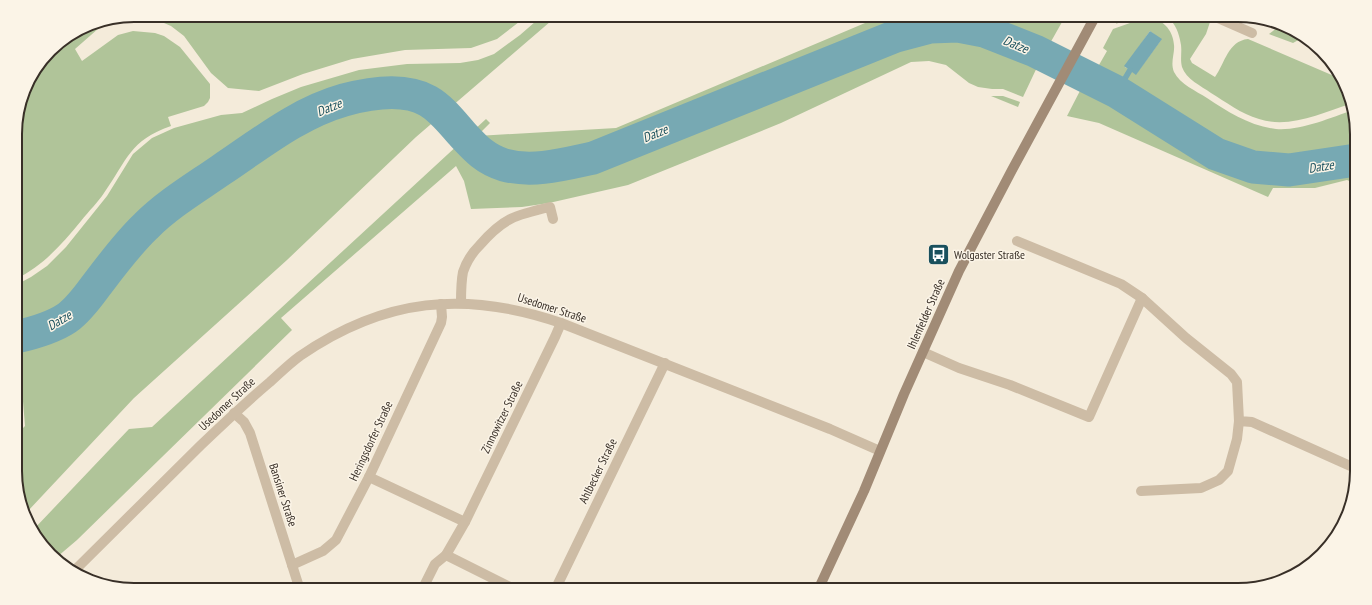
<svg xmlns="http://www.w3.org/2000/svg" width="1372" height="605" font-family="'PT Sans Narrow',sans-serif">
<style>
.green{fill:#b0c499;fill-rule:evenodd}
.water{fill:#77a9b3}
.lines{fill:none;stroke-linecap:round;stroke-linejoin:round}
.stream{stroke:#77a9b3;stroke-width:5.5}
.river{stroke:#77a9b3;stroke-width:33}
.lane{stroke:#cdbca5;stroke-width:10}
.street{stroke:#cdbca5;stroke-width:10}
.secondary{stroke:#a18b76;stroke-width:10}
.labels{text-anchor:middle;stroke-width:3;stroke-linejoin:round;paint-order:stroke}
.poi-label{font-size:12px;fill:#382f27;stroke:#fbf4e7;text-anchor:start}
.street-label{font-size:12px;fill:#382f27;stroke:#fbf4e7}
.water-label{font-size:13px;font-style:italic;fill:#19505d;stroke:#fbf4e7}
.rim{fill:none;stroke:#382f27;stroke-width:2}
</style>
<rect width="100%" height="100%" fill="#f4ebda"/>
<g class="green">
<path d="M 134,15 L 528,15 L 497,39 L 471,48 L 405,50 L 352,59 L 303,74 L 259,91 L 228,88 L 211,73 L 184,36 L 171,26 L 157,20 L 134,17 L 115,20 L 99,28 L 75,49 L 82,61 L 118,35 L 133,31 L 155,33 L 164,36 L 180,47 L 210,84 L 210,98 L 208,102 L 204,106 L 168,117 L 171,126 C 129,141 128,159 104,193 C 98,202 89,211 81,221 C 62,244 43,266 16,279 L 15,126 L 27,81 L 55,45 L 89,24 Z"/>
<polygon points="543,15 558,15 416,137 287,260 134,398 27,512 16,487 16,435 25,426 19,352 16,352 16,285 31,277 47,266 66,247 107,196 133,154 152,138 174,128 221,115 242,113 272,99 301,87 359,70 407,64 460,63 478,60 494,54 520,35"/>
<polygon points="884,15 1066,15 1040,61 1023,97 1003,89 992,89 978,87 969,83 946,65 929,61 911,62 781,123 628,185 549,203 522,207 471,209 464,181 456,166 281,318 292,330 77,540 57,557 40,544 34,529 129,429 152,427 486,119 490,123 477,136 616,128"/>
<polygon points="1121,15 1134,15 1116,24"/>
<path d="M 1160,15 L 1195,15 L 1210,22 L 1206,34 L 1190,59 L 1192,63 L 1215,77 C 1225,63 1228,41 1248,39 L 1334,76 L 1337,74 L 1350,104 C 1322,113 1289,129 1259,119 C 1241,114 1226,102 1211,93 C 1201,86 1186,79 1182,67 C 1180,59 1182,53 1181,45 C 1180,38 1177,26 1171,21 C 1168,18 1163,17 1160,15 Z"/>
<path d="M 1233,15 L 1262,20 C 1252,24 1243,18 1233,15 Z"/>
<path d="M 1147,17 C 1162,19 1173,29 1174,45 C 1175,53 1170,63 1174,72 C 1180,84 1196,91 1207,98 C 1228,112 1250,126 1276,129 C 1300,131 1330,118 1353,110 L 1356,118 L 1356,184 L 1347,180 L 1315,188 L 1273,188 L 1268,197 L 1099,123 L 1067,116 L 1083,85 L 1087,86 L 1107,51 L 1103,48 L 1113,29 ZM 1150,31 L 1161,40 L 1136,74 L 1125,67 Z"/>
<polygon points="1282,24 1283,24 1302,38 1293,43 1269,34"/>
<polygon points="991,96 1003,96 1020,102 1018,107"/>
</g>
<polygon class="water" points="1150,31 1162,39 1136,75 1124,66"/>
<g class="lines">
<polyline class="stream" points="1117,92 1130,70"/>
<path class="river" d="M 16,337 C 34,333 52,328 67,318 C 78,310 87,298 95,287 C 111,266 127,244 146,226 C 168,204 195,188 221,170 C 260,144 298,113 344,100 C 370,93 404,87 428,101 C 442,109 453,124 463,135 C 476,149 485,159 504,165 C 533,173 565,164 593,158 L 896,36 L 930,27 L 958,26 L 984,31 L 1035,51 L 1117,92 L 1216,154 L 1253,167 L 1289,170 L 1356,160"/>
<g class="lane">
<polyline points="1211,15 1252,33"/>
<polyline points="1017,241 1121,284 1142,298"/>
<path d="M 461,303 C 461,293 461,282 463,272 C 466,263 472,253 479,246 C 503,218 515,215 550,207 L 553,219"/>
<polyline points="923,352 959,368 1010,385 1089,417 1142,298 1186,338 1231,374 1237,382 1239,421 1252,422 1357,469"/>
<polyline points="1141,491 1201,488 1219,480 1228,471 1237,439 1239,421"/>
</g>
<g class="street">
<polyline points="234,413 244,422 250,433 300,590"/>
<polyline points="369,477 465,522"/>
<polyline points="446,555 516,590"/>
<polyline points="292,565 323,551 336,540 369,477 441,323 442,317 441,304"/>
<path d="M 75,570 C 117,528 159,487 201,445 C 224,423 246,402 270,382 C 280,373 289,364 300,356 C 384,298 465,290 561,323 L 830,429 L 880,451"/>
<polyline points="138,588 138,590"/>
<polyline points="422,590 435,564 446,555 465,522 555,337 561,323"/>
<polyline points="555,590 665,363"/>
</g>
<polyline class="secondary" points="818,590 864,491 904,394 959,271 1012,170 1096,15"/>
</g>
<defs>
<symbol id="bus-square" viewBox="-11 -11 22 22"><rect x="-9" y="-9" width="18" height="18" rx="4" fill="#19505d" stroke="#fbf4e7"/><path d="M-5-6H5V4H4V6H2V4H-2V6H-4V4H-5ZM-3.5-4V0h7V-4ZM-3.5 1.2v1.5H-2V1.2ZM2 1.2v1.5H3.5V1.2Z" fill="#fff"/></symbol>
</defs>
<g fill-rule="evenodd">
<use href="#bus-square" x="926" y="242" width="25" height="25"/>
</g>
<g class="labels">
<g class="poi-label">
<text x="954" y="259">Wolgaster Straße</text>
</g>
<g class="street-label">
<text transform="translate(552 308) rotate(18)" y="4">Usedomer Straße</text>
<text transform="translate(926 314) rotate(-66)" y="4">Ihlenfelder Straße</text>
<text transform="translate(227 404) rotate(-43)" y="4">Usedomer Straße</text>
<text transform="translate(502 417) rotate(-64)" y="4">Zinnowitzer Straße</text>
<text transform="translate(371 441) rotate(-65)" y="4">Heringsdorfer Straße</text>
<text transform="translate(598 471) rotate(-64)" y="4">Ahlbecker Straße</text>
<text transform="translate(283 495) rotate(72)" y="4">Bansiner Straße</text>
</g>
<g class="water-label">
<text transform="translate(1016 44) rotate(22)" y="5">Datze</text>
<text transform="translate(329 107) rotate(-22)" y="5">Datze</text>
<text transform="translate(655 133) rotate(-22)" y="5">Datze</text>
<text transform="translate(1321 166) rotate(-9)" y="5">Datze</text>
<text transform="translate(59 320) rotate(-31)" y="5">Datze</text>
</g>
</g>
<path d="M0 0H1372V605H0ZM134 22H1238A112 112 0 0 1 1350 134V471A112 112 0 0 1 1238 583H134A112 112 0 0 1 22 471V134A112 112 0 0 1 134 22Z" fill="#fbf4e7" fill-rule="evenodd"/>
<path class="rim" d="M134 22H1238A112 112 0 0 1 1350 134V471A112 112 0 0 1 1238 583H134A112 112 0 0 1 22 471V134A112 112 0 0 1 134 22Z"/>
</svg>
